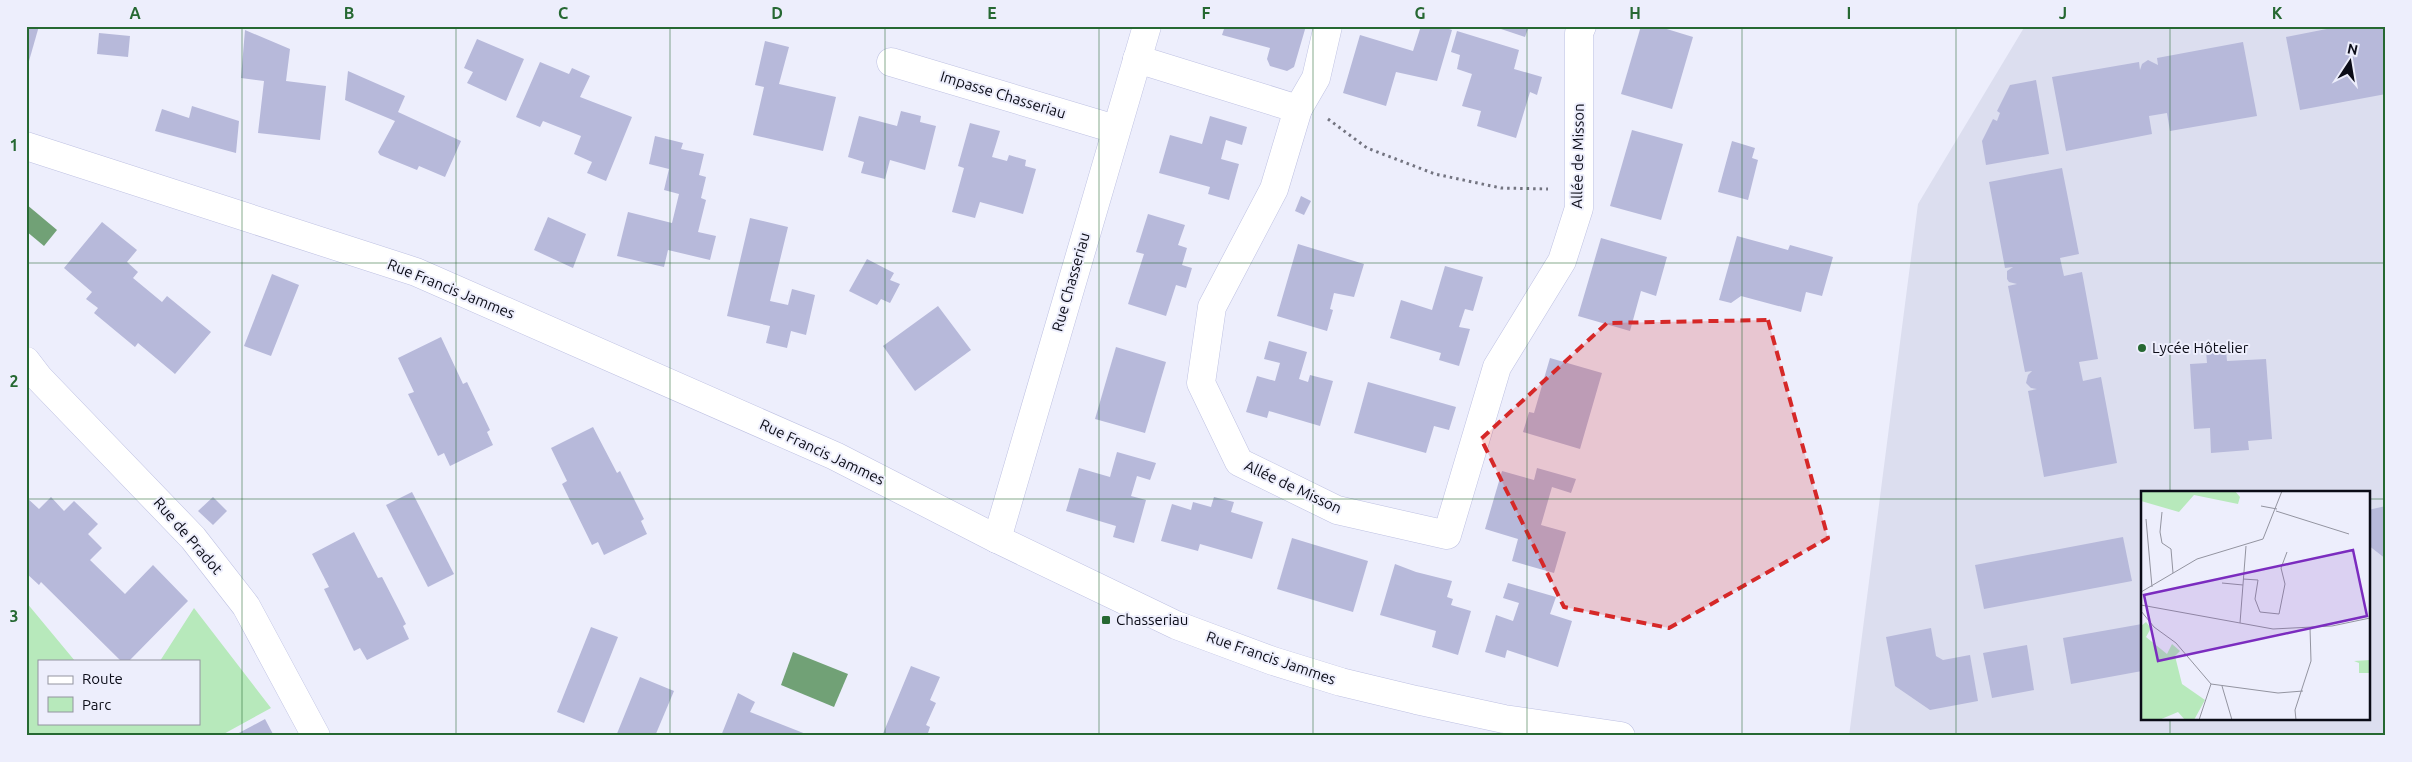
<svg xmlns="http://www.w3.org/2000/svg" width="2412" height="762" font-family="Ubuntu,sans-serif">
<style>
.built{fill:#dcdeef;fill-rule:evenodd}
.green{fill:#b7e9bb}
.water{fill:#71a176}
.building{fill:#b7b9da}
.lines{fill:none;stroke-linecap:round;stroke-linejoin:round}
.minor-casing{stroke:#bec1e2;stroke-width:29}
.path{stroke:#737480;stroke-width:3;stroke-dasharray:2.5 4;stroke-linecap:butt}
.minor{stroke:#fff;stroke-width:28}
.marked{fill:#d62828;fill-opacity:0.2;stroke:#d62828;stroke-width:4;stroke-dasharray:10 6;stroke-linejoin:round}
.grid{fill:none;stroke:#266832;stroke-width:1;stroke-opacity:0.55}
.poi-dot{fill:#266832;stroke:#edeefc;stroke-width:2}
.labels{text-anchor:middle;stroke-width:4;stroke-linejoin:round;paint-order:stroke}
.street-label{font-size:15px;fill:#0b0c17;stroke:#edeefc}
.poi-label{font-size:15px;fill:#0b0c17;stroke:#edeefc;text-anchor:start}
.inset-road{fill:none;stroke:#9394a0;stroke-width:1}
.view{fill:#7b2cbf;fill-opacity:0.15;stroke:#7b2cbf;stroke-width:2.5}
.inset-edge{fill:none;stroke:#0b0c17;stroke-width:2.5}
.neatline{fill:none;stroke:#266832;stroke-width:2}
.grid-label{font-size:16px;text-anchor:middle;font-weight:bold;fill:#266832}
</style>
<rect width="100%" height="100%" fill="#edeefc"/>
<path class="built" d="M 2025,26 L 2386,26 L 2386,736 L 1849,736 L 1918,204 ZM 2142,492 L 2368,492 L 2368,718 L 2142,718 Z"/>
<polygon class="green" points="26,602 75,661 39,661 39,723 199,723 199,661 160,661 194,608 271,708 220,736 26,736"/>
<g class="water">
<polygon points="26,204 57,230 44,246 26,231"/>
<polygon points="793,652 848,674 834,707 781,685"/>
</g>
<g class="building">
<polygon points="26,26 39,26 27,68 26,68"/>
<polygon points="1225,26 1306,26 1294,67 1287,71 1270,66 1267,59 1270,48 1222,35"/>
<polygon points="1421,26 1441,26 1452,30 1437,81 1396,72 1386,106 1343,93 1360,35 1413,51"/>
<polygon points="1492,26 1529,26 1525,37"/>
<polygon points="1641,26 1657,26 1693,37 1672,109 1621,94"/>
<polygon points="2342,26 2386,26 2386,75 2383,75 2386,94 2300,110 2286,37"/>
<polygon points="245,30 290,49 286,81 326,86 320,140 258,133 264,81 241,78"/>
<polygon points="1457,31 1519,50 1514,69 1542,77 1537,95 1530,92 1516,138 1477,126 1481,111 1462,106 1472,74 1457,69 1460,55 1451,52"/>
<polygon points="99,33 130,36 128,57 97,54"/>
<polygon points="477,39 524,59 506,101 467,83 473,72 464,68"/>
<polygon points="765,41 789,47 779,84 836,97 823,151 753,135 764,87 755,85"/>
<polygon points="2243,42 2257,116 2170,131 2167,113 2149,116 2152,134 2066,151 2052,77 2139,62 2140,70 2142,64 2148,60 2158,65 2157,58"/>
<polygon points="540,62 569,74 572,68 590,76 580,97 632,117 606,181 587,173 592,162 574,154 581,136 543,121 540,127 516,117"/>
<polygon points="348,71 405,96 398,112 461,141 445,177 419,166 417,170 380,155 378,152 395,121 345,100"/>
<polygon points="2036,80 2049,154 1986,165 1982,141 1993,119 1997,121 2000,113 1997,111 2010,85"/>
<polygon points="192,106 239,121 236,153 155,131 162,109 189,118"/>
<polygon points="901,111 921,116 920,122 936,126 925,170 890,160 885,179 861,173 864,162 848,157 859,116 897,126"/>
<polygon points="1210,116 1247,127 1242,145 1226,140 1221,159 1239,164 1229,200 1208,194 1210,187 1159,173 1170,135 1202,144"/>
<polygon points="970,123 1000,131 992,157 1007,161 1009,155 1026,160 1025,166 1036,169 1023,214 980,202 975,218 952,212 964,168 958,166"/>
<polygon points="1632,130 1683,144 1661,220 1610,206"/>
<polygon points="655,136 683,143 681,149 704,154 699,175 706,177 701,198 706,200 698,232 716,236 710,260 668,250 664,267 617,256 628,212 672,223 679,194 664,190 669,169 649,164"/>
<polygon points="1732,141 1755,148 1752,158 1758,160 1748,200 1718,192"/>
<polygon points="2062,168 2079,254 2060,258 2064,276 2082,272 2098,359 2079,362 2083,381 2101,377 2117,463 2044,477 2028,391 2037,389 2031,388 2026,383 2028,375 2032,371 2025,372 2008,286 2017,284 2009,282 2007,279 2007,271 2013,267 2005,268 1989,182"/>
<polygon points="1301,196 1311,201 1304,215 1295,211"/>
<polygon points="1148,214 1185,225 1178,245 1187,248 1182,265 1192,268 1186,288 1176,285 1166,316 1128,304 1144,254 1136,252"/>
<polygon points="548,217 586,234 573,268 534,250"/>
<polygon points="750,218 788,227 770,301 788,305 792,289 815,295 806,335 791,331 787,348 766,343 770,326 727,316"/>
<polygon points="102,222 137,250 127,262 138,272 133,278 162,302 167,296 211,332 175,374 138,343 135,347 94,313 98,308 86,299 92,292 64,268"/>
<polygon points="1737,236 1788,250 1790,245 1833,257 1822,296 1806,292 1801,312 1741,296 1731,303 1719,300"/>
<polygon points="1601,238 1667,257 1656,296 1641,291 1630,331 1578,316"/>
<polygon points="1298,244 1364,264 1354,297 1334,293 1330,309 1333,310 1327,331 1277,316"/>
<polygon points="867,259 894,273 890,280 900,284 890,303 881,299 877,305 849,291"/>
<polygon points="1445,266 1483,277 1473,311 1465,309 1459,327 1470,329 1459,366 1439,360 1441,353 1390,338 1401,300 1432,310"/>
<polygon points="272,274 299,285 271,356 244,346"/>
<polygon points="938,306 971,350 915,391 883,346"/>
<polygon points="441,337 463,384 467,382 490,430 487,432 493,445 450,466 444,453 438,456 408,394 414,392 398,358"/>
<polygon points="1269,341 1307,352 1299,379 1308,382 1310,375 1333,381 1320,426 1269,411 1267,418 1246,412 1257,376 1275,381 1280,363 1264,359"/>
<polygon points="1116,347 1166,362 1145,433 1095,419"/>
<polygon points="2226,350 2227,361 2266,359 2272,439 2248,441 2249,450 2211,453 2210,428 2194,429 2190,364 2207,363 2206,351"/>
<polygon points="1550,358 1602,373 1580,449 1523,432 1529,412 1534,413"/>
<polygon points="1368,382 1456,407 1449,430 1434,426 1426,453 1354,433"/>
<polygon points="593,427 617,473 620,471 644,519 641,521 647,534 604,555 598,542 592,545 562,484 567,481 551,448"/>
<polygon points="1117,452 1156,463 1150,480 1137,476 1131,496 1146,500 1134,543 1113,537 1116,526 1066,511 1079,468 1110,477"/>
<polygon points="1537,468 1576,479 1571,493 1552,487 1541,525 1566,532 1554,573 1512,561 1518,539 1485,529 1502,471 1534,480"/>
<polygon points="412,492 454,574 428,587 386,505"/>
<polygon points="26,497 39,509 51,497 64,511 74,501 98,524 88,534 102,548 90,560 125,594 153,565 188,601 129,661 121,661 41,582 39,585 26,573"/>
<polygon points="213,497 227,511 213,525 198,511"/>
<polygon points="1214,497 1234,502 1231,512 1263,522 1252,559 1200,544 1198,551 1161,541 1172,504 1191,510 1193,502 1211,507"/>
<polygon points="2386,506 2386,559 2368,545 2368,510"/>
<polygon points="354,532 378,578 382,577 399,610 406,624 403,626 409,639 367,660 360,648 354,651 324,589 329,587 312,554"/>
<polygon points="2123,537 2132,581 1984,609 1975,565"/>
<polygon points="1292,538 1368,561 1353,612 1277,589"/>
<polygon points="1395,564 1416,572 1452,581 1447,597 1453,599 1451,605 1471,611 1458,655 1432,647 1436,631 1380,615"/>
<polygon points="1508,583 1556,597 1550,614 1572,621 1558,667 1507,650 1505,658 1485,652 1496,615 1513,621 1519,603 1503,598"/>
<polygon points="2142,624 2142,671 2071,684 2063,638"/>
<polygon points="591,627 618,637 584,723 557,712"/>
<polygon points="1931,628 1936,656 1943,660 1970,655 1978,701 1930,710 1895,686 1886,637"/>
<polygon points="2027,645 2034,690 1992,698 1983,653"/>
<polygon points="911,666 940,677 930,700 936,703 926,725 930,727 927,736 882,736"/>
<polygon points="640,677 674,691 655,736 616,736"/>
<polygon points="738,693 755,702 750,712 811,736 721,736"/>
<polygon points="265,719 274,736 233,736 252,726"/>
</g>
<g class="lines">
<defs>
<g id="minor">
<polyline points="1137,59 1298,109 1274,189 1212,307 1201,383 1239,462 1337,510 1447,535 1497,367 1562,261 1579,208 1579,33 1582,26"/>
<polyline points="891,62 1115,129"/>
<polyline points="1298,109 1316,78 1328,26"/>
<polyline points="26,146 416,272 835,456 997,539 1176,625 1273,661 1341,682 1416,700 1504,719 1621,736"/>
<polyline points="26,361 39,378 193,538 246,606 316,736"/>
<polyline points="997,539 1147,26"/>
</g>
</defs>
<use href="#minor" class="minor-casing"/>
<polyline class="path" points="1328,119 1367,148 1435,174 1501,188 1548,189"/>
<use href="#minor" class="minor"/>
</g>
<path class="marked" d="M 1768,320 L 1828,538 L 1669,628 L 1564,607 L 1481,439 L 1607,323 Z"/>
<path class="grid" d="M 242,26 L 242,736M 456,26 L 456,736M 670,26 L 670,736M 885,26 L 885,736M 1099,26 L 1099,736M 1313,26 L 1313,736M 1527,26 L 1527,736M 1742,26 L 1742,736M 1956,26 L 1956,736M 2170,26 L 2170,492M 26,263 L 2386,263M 26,499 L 2142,499M 2368,499 L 2386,499M 2170,718 L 2170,736"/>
<g class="poi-dot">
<circle cx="2142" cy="348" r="5"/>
<rect x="1101" y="615" width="10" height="10" rx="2.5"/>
</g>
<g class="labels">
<g class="street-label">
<text transform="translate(1003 95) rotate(17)" y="5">Impasse Chasseriau</text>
<text transform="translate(1578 156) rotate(-89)" y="5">Allée de Misson</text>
<text transform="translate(1071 282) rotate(-74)" y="5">Rue Chasseriau</text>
<text transform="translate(451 289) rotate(22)" y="5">Rue Francis Jammes</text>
<text transform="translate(822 452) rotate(25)" y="5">Rue Francis Jammes</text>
<text transform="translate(1293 487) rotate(25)" y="5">Allée de Misson</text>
<text transform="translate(188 536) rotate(49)" y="5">Rue de Pradot</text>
<text transform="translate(1271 658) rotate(19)" y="5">Rue Francis Jammes</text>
</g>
<g class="poi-label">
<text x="2152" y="353">Lycée Hôtelier</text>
<text x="1116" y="625">Chasseriau</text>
</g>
</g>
<g transform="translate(2141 491)">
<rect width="229" height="229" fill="#edeefc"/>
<path d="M 0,0 L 94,0 L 99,6 L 97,13 L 53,4 L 38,21 L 0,10 ZM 5,131 L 10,137 L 5,146 L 26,163 L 31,153 L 39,160 L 34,165 L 41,193 L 64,209 L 53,229 L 44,229 L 37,221 L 18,229 L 0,229 L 0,135 ZM 229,169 L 229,182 L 218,182 L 218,172 L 213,170 Z" fill="#b7e9bb"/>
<path class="inset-road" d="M 120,15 L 136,18M 135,20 L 208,43M 21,21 L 19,41 L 21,52 L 30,58 L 32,82M 5,28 L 11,96M 102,88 L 117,89 L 114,108 L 119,121 L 138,123 L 144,93 L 140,77 L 146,61M 81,92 L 102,94M 0,101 L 56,68 L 122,48 L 141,0M 0,114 L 132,138 L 191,135 L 229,127M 0,120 L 13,136 L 35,152 L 70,193M 99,132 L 105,55M 81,195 L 91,229M 58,229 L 70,193 L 137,202 L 162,200M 155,229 L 154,219 L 170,170 L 169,137"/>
<path class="view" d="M 212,59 L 226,125 L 17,170 L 3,104 Z"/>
<rect width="229" height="229" class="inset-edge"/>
</g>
<rect width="2412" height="762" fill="none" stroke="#edeefc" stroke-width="55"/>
<rect x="38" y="660" width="162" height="65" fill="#edeefc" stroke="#9394a0"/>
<rect x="48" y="676" width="25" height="8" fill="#ffffff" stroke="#9394a0"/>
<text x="82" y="684" font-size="15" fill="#0b0c17">Route</text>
<rect x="48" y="697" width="25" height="15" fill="#b7e9bb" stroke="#9394a0"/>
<text x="82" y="710" font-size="15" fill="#0b0c17">Parc</text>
<g transform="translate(2350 62) rotate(12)" stroke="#edeefc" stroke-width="4" paint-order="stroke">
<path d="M0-4L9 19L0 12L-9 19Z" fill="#0b0c17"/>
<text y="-8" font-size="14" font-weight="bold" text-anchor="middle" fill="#0b0c17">N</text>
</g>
<rect x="28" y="28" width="2356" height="706" class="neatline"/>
<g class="grid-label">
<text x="135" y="19">A</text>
<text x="349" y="19">B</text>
<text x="563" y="19">C</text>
<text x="777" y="19">D</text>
<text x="992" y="19">E</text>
<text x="1206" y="19">F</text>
<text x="1420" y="19">G</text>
<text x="1635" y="19">H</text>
<text x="1849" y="19">I</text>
<text x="2063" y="19">J</text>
<text x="2277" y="19">K</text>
<text x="14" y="151">1</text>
<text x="14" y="387">2</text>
<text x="14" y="622">3</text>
</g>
</svg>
